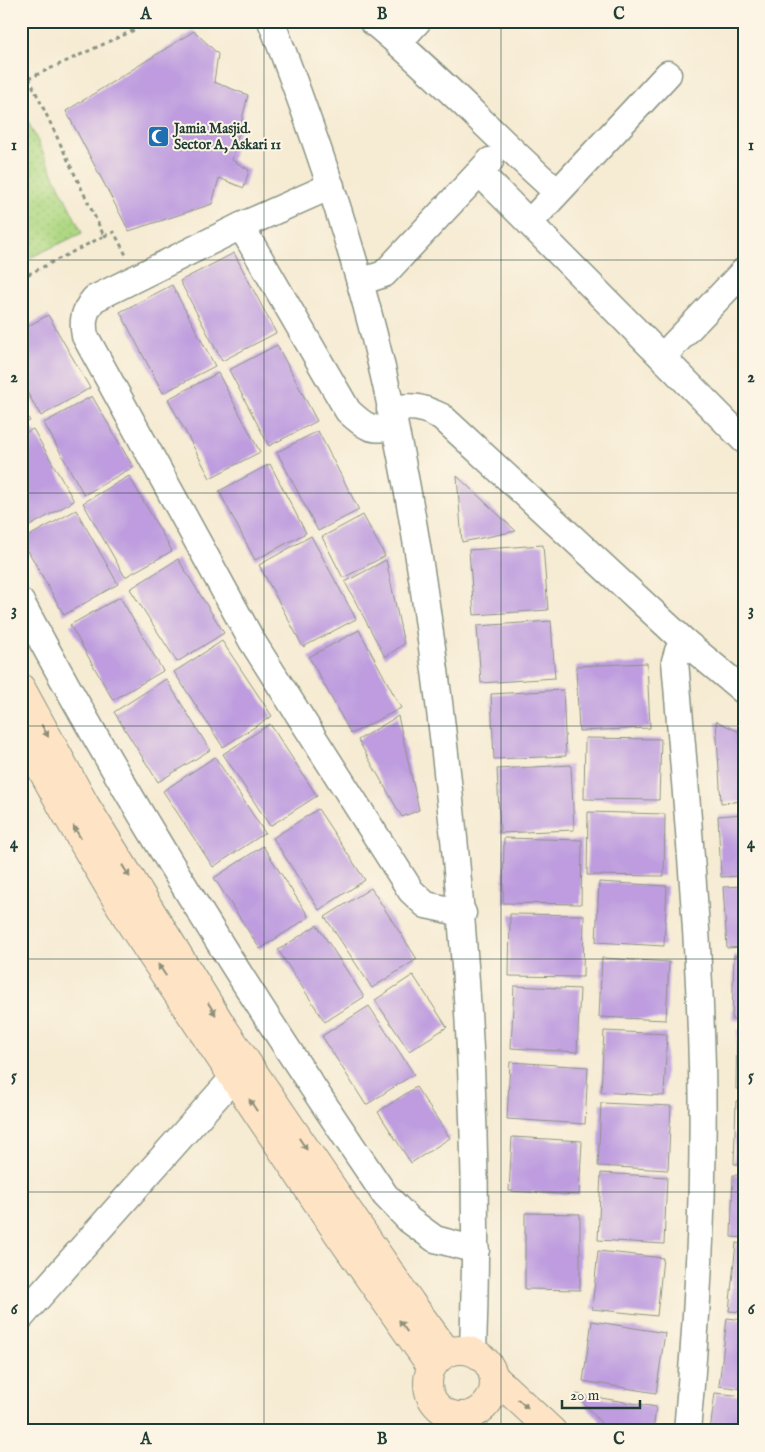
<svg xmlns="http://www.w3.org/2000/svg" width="765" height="1452" font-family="'IM FELL English',serif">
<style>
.grass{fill:url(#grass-dots);stroke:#678a5c}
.building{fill:#be9cdf}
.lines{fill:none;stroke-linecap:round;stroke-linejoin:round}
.street-casing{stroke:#8a9484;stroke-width:29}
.secondary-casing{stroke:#8a9484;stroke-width:30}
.path{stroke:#8a9484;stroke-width:3;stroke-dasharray:4 4;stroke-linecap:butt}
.street{stroke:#fff;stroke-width:26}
.secondary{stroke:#fee4c5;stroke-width:28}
.oneway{fill:#8e907c}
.grid{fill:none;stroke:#1f3d34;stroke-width:1;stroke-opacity:0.55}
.labels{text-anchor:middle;stroke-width:4;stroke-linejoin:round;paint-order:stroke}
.poi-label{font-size:14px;font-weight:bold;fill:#1f3d34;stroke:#fcf5e5;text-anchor:start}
.neatline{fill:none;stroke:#1f3d34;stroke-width:2}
.grid-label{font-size:16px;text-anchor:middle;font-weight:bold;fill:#1f3d34}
</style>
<defs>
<pattern id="grass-dots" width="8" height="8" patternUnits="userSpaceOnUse" patternTransform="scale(1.25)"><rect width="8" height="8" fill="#afd883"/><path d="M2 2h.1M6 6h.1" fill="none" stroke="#96ba72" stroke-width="1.8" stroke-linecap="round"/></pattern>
</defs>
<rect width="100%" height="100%" fill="#fcf5e5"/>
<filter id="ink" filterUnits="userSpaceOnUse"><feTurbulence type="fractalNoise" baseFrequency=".02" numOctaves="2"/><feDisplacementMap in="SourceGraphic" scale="10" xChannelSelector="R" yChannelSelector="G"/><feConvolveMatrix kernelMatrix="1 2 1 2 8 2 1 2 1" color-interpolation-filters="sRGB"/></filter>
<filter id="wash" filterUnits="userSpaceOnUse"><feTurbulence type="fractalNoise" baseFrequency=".0096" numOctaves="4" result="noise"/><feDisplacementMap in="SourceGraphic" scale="20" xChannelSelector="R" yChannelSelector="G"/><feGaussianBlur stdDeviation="1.12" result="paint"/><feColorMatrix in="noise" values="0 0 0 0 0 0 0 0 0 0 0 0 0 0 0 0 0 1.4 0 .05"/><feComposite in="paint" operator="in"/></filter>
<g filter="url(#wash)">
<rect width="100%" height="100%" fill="#f6ebd3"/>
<polygon class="grass" points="21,107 82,233 21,262"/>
<g id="blocks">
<g class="building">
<polygon points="194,31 218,54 214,82 248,95 232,160 249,170 244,188 219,178 212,204 129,231 66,111"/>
<polygon points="234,253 276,333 222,361 180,281"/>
<polygon points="172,285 215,366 163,393 120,312"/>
<polygon points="48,315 90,388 41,416 21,382 21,330"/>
<polygon points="277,345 317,421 269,446 229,370"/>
<polygon points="218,373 260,452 210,478 168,399"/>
<polygon points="92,396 133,467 84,495 44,423"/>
<polygon points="21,405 30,421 21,425"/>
<polygon points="33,429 74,501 21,531 21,435"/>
<polygon points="318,431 359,510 318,531 277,452"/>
<polygon points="270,464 306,533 255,560 219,491"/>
<polygon points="129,476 172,551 125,577 83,503"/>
<polygon points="457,476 516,531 462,542"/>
<polygon points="76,510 118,584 64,615 22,540"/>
<polygon points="363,515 385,556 343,578 322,537"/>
<polygon points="311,536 356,619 303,647 259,565"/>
<polygon points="543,545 548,610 474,615 469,550"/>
<polygon points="178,559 224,633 177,662 130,589"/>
<polygon points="386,560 404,644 385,657 345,582"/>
<polygon points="120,597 163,671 113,700 70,625"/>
<polygon points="551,621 555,678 481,683 477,626"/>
<polygon points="359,630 401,708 351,734 309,657"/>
<polygon points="222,641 272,716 223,747 174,672"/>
<polygon points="647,663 650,728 579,731 576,666"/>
<polygon points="166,679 210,750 158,782 114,712"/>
<polygon points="563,690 566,756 494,759 491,694"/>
<polygon points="398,716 419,810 402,817 358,740"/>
<polygon points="716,721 744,734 744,801 721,803"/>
<polygon points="270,724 317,796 270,826 223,754"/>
<polygon points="585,738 661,739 659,800 584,799"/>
<polygon points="215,757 265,833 213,867 163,791"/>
<polygon points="571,765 574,830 500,833 497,769"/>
<polygon points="318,809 365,880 319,910 273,838"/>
<polygon points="588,812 665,814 664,876 587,875"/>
<polygon points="744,814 744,876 721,877 718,816"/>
<polygon points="504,838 582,840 581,904 503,903"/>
<polygon points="263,846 309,917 260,949 214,878"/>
<polygon points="599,882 667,886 664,946 596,942"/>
<polygon points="744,886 744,947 727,948 723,887"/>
<polygon points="371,888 417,959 372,988 325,917"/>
<polygon points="510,914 584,915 583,977 509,976"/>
<polygon points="317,925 364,997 325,1022 278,950"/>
<polygon points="734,955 744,956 744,1021 732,1020"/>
<polygon points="602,958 669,962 666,1020 599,1017"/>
<polygon points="413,975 447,1027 409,1051 375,1000"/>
<polygon points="514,986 580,989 577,1052 511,1048"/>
<polygon points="369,1006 414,1074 366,1105 322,1036"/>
<polygon points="737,1030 744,1030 744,1090 736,1089"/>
<polygon points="604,1031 667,1034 664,1096 601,1092"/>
<polygon points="510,1062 588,1067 585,1124 507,1119"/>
<polygon points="416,1087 450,1138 411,1163 378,1112"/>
<polygon points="736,1101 744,1101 744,1164 734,1164"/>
<polygon points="601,1103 671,1106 668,1170 598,1166"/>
<polygon points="512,1137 582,1141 579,1195 509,1191"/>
<polygon points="601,1173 667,1177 664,1244 598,1240"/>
<polygon points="733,1175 744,1175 744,1238 731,1237"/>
<polygon points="525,1213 580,1214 580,1290 525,1289"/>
<polygon points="736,1243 744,1244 744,1312 729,1311"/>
<polygon points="598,1251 663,1258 657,1316 592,1309"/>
<polygon points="727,1318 744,1320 744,1389 719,1386"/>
<polygon points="592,1321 665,1333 656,1393 583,1381"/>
<polygon points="715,1393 744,1396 744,1431 710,1431"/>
<polygon points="576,1394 656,1407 653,1431 608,1431"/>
</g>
</g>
</g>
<g filter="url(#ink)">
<use href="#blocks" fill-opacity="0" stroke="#8a9484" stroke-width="1"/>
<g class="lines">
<defs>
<g id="street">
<path d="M 271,21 C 304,106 334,191 359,279 C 405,440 430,614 448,781 C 469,970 480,1161 473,1351"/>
<path d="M 372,21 C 437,74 494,136 556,191"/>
<polyline points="398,43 418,21"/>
<polyline points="480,173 744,440"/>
<path d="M 331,186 L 241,226 L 94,299 C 84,311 82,321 85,336 L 252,641 L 411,891 L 426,905 L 463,913"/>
<polyline points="530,222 668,74"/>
<path d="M 241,226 L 348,411 C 364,426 371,432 394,427"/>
<polyline points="360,282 384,274 490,161"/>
<polyline points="662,357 744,271"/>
<path d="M 390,409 C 413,405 422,407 442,417 L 685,642 L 744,691"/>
<path d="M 21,602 C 130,807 254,1003 385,1195 L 409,1220 L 435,1239 L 476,1250"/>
<path d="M 685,642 L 678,651 L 675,661 C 686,796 699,931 702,1067 C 705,1188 698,1310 687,1431"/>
<polyline points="21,1317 234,1077"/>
</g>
<g id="secondary">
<polyline points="21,688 84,803 224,1029 411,1303 447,1352"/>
<polyline points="21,732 65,812 132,926 339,1235 431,1366"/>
<circle cx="461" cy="1383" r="33"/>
<polyline points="495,1378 552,1431"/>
</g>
</defs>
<use href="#street" class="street-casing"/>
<use href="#secondary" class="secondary-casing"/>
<g class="path">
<polyline points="21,82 154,21"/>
<polyline points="104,236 114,232 126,255"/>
<polyline points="21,278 104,236 29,78"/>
</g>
<use href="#street" class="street"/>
<use href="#secondary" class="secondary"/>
</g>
<defs><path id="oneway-solid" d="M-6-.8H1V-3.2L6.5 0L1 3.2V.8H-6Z" transform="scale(1.25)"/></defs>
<g class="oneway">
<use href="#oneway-solid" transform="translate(45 731) rotate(61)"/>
<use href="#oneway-solid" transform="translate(77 832) rotate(-120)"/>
<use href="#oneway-solid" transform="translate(126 871) rotate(58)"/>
<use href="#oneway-solid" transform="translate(162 970) rotate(-124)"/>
<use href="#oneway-solid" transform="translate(212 1009) rotate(58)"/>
<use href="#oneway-solid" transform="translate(253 1105) rotate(-123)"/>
<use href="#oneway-solid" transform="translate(303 1144) rotate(56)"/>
<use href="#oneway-solid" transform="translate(403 1326) rotate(-125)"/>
<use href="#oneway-solid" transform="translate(523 1404) rotate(43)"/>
</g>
</g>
<path class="grid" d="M 264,21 L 264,1431M 501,21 L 501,1431M 21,260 L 744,260M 21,493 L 744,493M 21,726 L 744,726M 21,959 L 744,959M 21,1192 L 744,1192"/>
<defs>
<symbol id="mosque-square" viewBox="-11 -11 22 22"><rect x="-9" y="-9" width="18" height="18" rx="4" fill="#1f6fb2" stroke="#fcf5e5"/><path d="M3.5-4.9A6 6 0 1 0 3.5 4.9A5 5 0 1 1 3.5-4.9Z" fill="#fff"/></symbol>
</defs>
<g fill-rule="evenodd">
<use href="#mosque-square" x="146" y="124" width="25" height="25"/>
</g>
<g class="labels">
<g class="poi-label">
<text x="174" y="133">Jamia Masjid.<tspan x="174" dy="16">Sector A, Askari 11</tspan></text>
</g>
</g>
<rect width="765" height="1452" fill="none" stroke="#fcf5e5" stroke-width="55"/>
<path d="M562 1400v8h78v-8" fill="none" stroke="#1f3d34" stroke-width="2.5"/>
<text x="570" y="1400" font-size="15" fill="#1f3d34" stroke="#fcf5e5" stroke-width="4" paint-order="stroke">20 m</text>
<rect x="28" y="28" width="710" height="1396" class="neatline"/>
<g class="grid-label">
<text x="146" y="19">A</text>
<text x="382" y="19">B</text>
<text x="619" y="19">C</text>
<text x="14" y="150">1</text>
<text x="751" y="150">1</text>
<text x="14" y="382">2</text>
<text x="751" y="382">2</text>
<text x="14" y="615">3</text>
<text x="751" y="615">3</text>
<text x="14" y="848">4</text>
<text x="751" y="848">4</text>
<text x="14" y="1081">5</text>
<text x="751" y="1081">5</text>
<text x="14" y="1314">6</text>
<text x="751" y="1314">6</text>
<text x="146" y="1444">A</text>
<text x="382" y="1444">B</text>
<text x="619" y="1444">C</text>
</g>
</svg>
